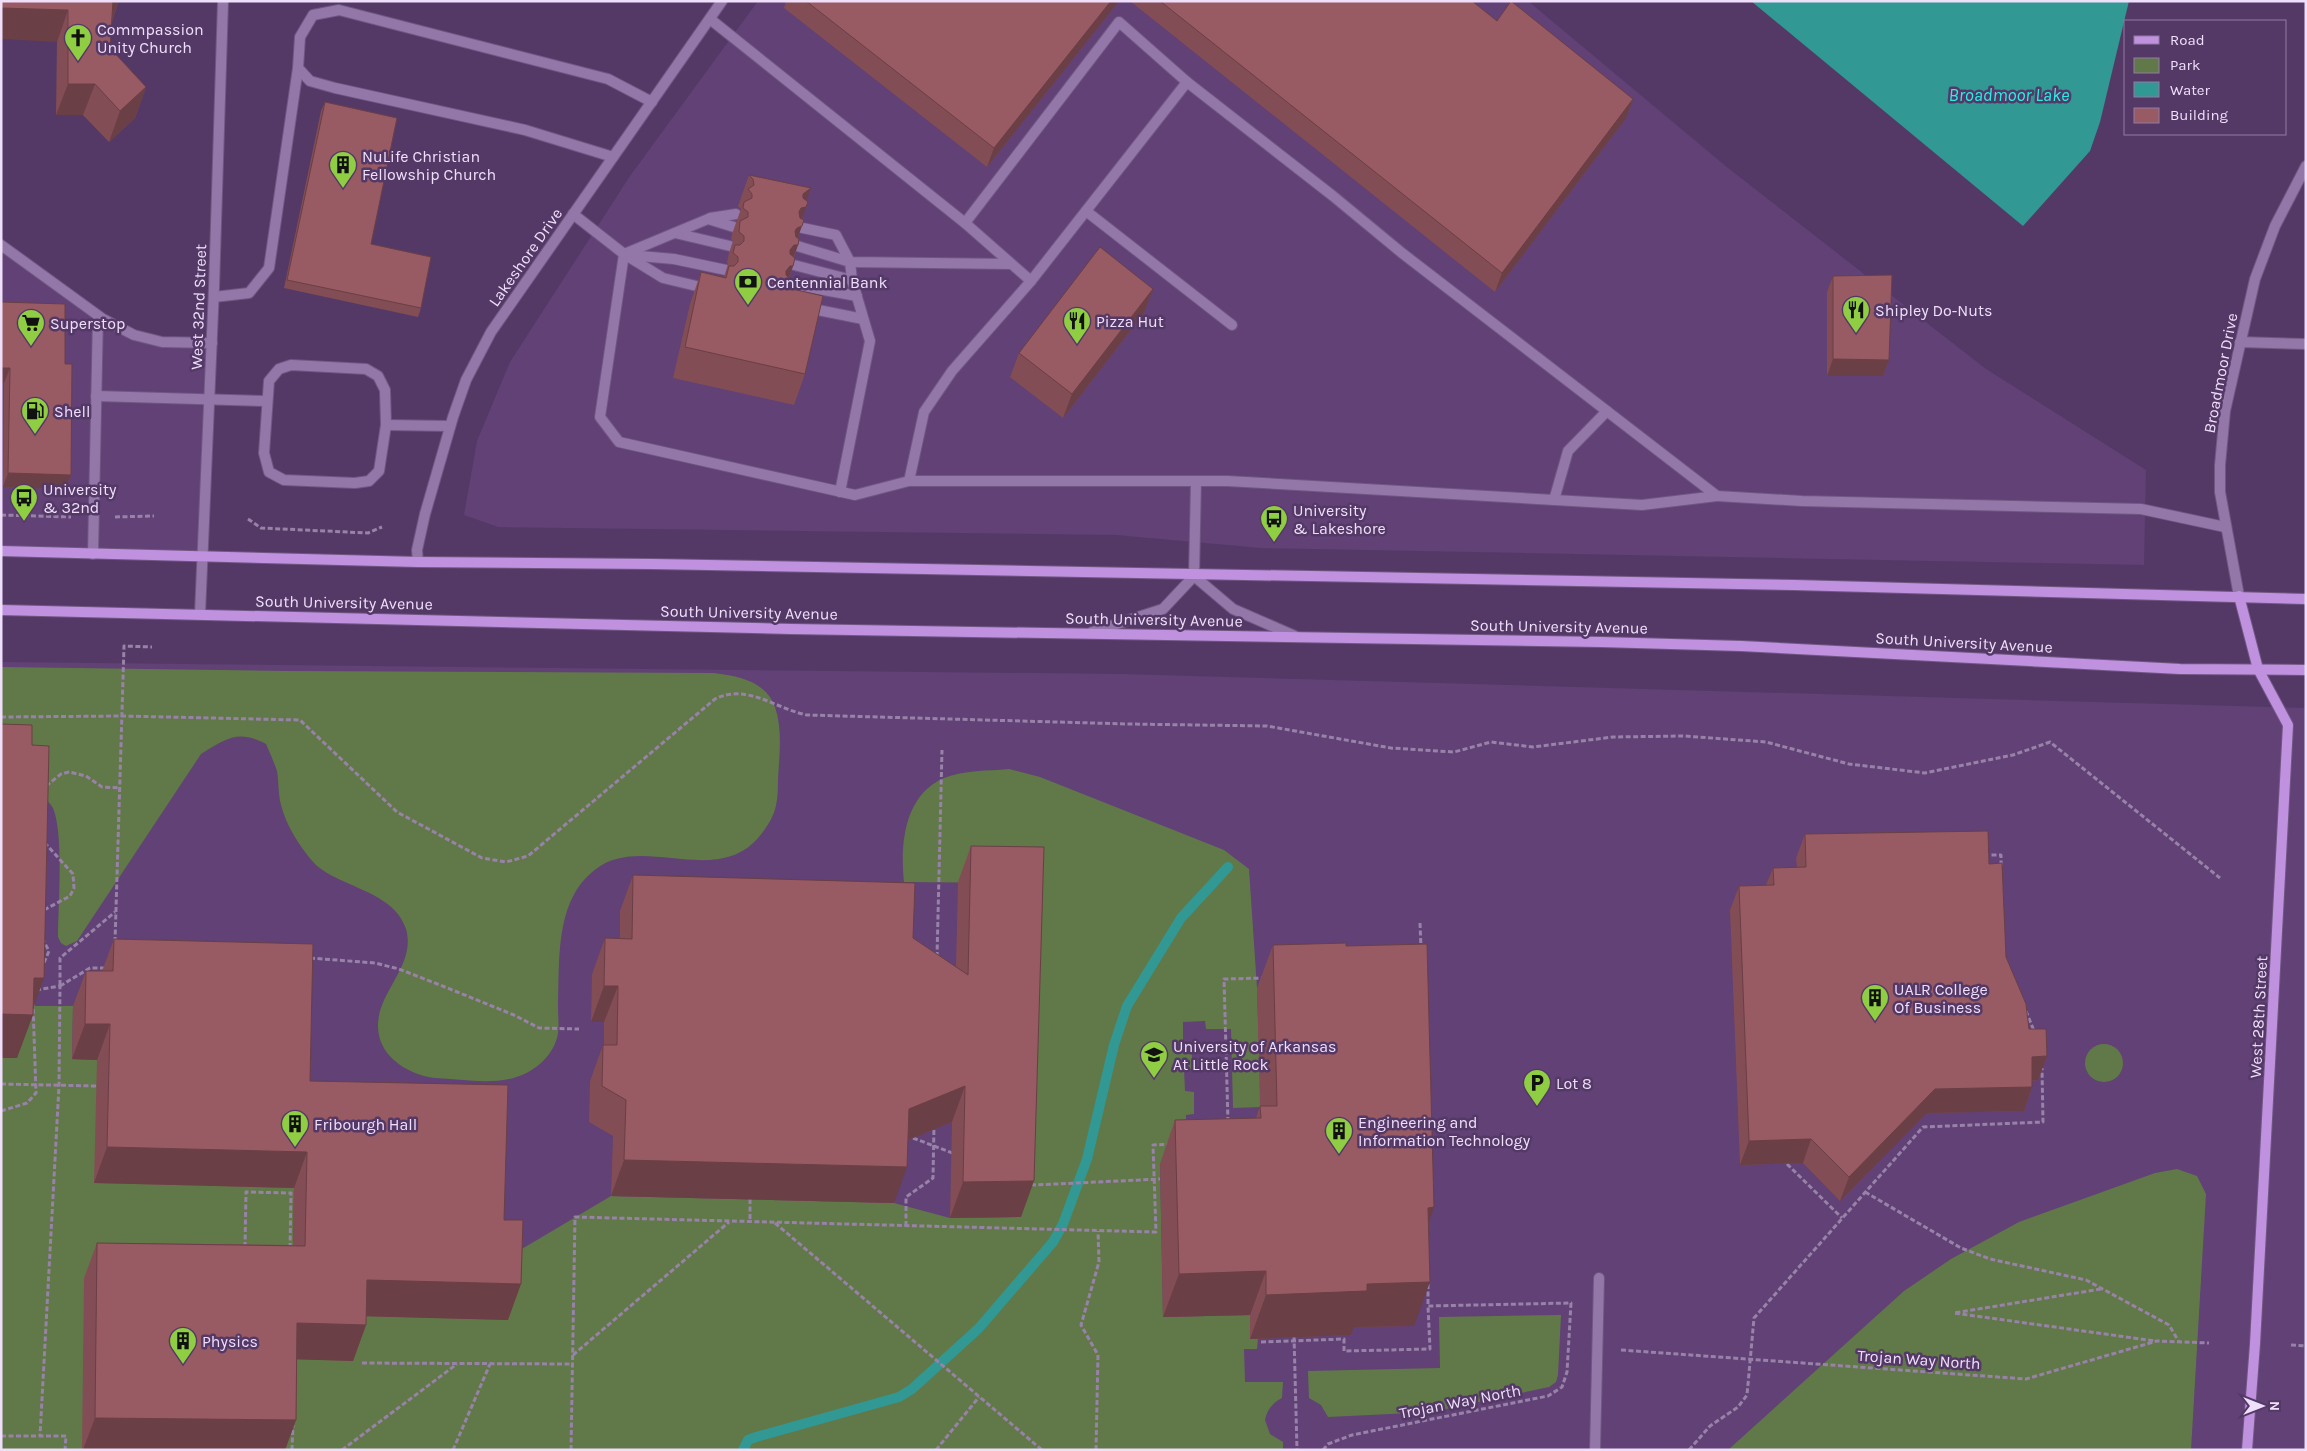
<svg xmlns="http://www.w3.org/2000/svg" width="2307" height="1451" font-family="Karla,sans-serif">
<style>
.built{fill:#614176}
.green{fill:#617948}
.water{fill:#319894}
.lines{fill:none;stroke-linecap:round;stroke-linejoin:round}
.stream{stroke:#319894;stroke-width:10}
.lane-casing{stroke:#705782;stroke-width:12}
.street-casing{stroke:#705782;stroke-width:12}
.secondary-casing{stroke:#705782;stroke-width:12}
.path{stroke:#9882a8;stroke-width:3;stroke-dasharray:5 2.5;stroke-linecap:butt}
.lane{stroke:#9477a9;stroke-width:10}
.street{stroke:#9477a9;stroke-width:10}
.secondary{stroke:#bf91df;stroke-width:10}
.path-bridge{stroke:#9882a8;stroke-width:3;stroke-dasharray:5 2.5;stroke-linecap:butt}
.wall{fill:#834d55}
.shaded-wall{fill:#6a3f45}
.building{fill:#985a63;stroke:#6a3f45}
.labels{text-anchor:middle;stroke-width:5;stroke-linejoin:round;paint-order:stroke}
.poi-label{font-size:16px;fill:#efdffb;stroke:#543967;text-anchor:start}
.street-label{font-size:16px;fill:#efdffb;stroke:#543967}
.water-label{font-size:18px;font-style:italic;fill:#22f2ea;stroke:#543967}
</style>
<rect width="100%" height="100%" fill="#543967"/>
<g class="built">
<polygon points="758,1 1528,1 1728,168 1986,369 2146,470 2144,565 1261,548 1116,535 498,527 464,515 477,441 510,362 630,176"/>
<polygon points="1,241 134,335 212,343 202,557 1,553"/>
<polygon points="1,662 1122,674 2306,708 2306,1450 1,1450"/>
</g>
<g class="green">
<path d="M 1,667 L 287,671 L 714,673 C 738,676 766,681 775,707 C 783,731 779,756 778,781 C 778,806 775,818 758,838 C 715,887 642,834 596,869 C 554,900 560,961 558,1007 C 558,1018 560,1031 556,1041 C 549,1061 529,1075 509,1079 C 486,1084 459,1079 435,1078 C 415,1076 389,1063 381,1042 C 365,999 418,971 406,929 C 394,891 341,888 315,864 C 300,848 286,825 281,805 C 278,794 279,782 277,771 C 274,762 270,753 266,744 C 238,729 226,739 201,754 L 77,941 L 66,946 L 61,943 L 58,937 C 58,906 64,834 53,808 C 47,796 13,776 1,769 Z"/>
<path d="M 1009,769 L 1040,777 L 1224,850 L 1249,869 L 1257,988 L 1261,1107 L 1233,1108 L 1231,1029 L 1206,1029 L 1205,1021 L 1183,1022 L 1183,1044 L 1192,1045 L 1192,1069 L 1184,1069 L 1185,1091 L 1194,1092 L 1194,1114 L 1186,1115 L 1186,1137 L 1160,1164 L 1163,1317 L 1250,1315 L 1250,1339 L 1258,1338 L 1257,1349 L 1244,1349 L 1245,1382 L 1283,1382 L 1282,1398 C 1273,1402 1267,1410 1265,1420 L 1270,1434 L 1283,1442 L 1283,1450 L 1,1450 L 1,1058 L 17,1058 L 28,1006 L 73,1006 L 72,1059 L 97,1060 L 97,1094 L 294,1188 L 293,1253 L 354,1316 L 510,1256 L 611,1196 L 894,1203 L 950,1218 L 1021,1217 L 1030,883 L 904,882 C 900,845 904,795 944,778 C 964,770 988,771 1009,769 Z"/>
<circle cx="2104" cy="1063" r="19"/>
<polygon points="2177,1169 2197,1176 2206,1194 2191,1450 1728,1450 1904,1291 1951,1259 2019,1222 2155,1173"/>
<polygon points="1561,1315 1558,1375 1556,1382 1549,1387 1432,1412 1328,1417 1321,1405 1309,1398 1308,1371 1440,1368 1439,1317"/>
</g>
<polygon class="water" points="1751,1 2129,1 2100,122 2090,151 2023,226"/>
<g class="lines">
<polyline class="stream" points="743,1450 748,1440 756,1437 899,1397 912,1389 979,1328 1053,1242 1063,1224 1087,1159 1114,1045 1127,1006 1181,918 1228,867"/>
<defs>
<g id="lane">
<polyline points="710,19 965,223 1031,281 1187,82 1333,196 1402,253 1717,496 1802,501 2141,509 2225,527"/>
<polyline points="613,157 525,130 335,88 310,81 298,68 300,37 313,15 339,10 608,79 652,102"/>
<polyline points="1086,211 1232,325"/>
<polyline points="573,214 624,254 600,417 619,442 855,495 909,481"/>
<polyline points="710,218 736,214"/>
<polyline points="965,223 1119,22 1187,82"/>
<polyline points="798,227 836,235 850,262 1011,264"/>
<polyline points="675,233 730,246"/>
<polyline points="1,245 103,319 134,335 162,342 212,343"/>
<polyline points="794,245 850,262 852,280 870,341 840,492"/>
<polyline points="624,254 708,219 734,227"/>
<polyline points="624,254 663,278 709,289"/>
<polyline points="628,255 674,259 726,270"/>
<polyline points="790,264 852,280"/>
<polyline points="1031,281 952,371 924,412 909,481 1227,481 1642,505 1717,496"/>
<polyline points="785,283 857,296"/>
<polyline points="214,297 249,293 269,268 298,68"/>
<polyline points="808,308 863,319"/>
<polygon points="291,365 366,369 378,376 385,390 386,425 379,471 369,481 355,483 284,480 269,472 264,453 269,381 279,369"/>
<polyline points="96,396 266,401"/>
<polyline points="386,425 450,426"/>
<polyline points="1554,500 1568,451 1607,411"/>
<polyline points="93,554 98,316"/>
<polyline points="1194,576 1233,609 1295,636"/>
<polyline points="1092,632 1163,609 1194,576 1196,481"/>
<polyline points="1595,1450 1599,1278"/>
</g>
<g id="street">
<polyline points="2240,342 2306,344"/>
<polyline points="418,562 417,550 425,514 453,417 466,380 491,332 722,1"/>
<polyline points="2239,596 2220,492 2220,465 2225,411 2255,279 2275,226 2306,166"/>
<polyline points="200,614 214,288 223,1"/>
</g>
<g id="secondary">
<polyline points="1,551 418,562 652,564 1794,585 2306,599"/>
<polyline points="2239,596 2258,669 2288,725 2255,1344 2247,1450"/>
<polyline points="1,610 791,629 1601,642 1741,646 2180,669 2306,670"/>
</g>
</defs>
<use href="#lane" class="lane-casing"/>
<use href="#street" class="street-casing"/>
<use href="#secondary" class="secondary-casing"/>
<g class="path">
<polyline points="1,515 71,517"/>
<polyline points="115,517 154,516"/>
<polyline points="248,519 261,528 368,533 382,527"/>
<path d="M 1,717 L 121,716 L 300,720 L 397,812 L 482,858 L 506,862 L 528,856 L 715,699 C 747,683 776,709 807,715 L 1128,724 L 1267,726 L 1391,748 L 1454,752 L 1491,742 L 1533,747 L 1613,737 L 1684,736 L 1766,742 L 1849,764 L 1925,773 L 2013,755 L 2050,742 L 2220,878"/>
<polyline points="46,786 61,774 69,772 86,776 102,787 120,788"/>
<polyline points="1984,855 2001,855 2001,867"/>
<polyline points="44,910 70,896 74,888 73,874 44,842"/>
<polyline points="1420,923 1421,948"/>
<polyline points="42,938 49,951 43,965"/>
<polyline points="115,942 124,646 152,647"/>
<polyline points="937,957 942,750"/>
<polyline points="310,958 375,963 399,969 445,987 514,1015 539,1028 579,1029"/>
<polyline points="60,985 60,958 115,912"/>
<polyline points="60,986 90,968 106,968"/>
<polyline points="36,990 60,986 59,1086 40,1436"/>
<polyline points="2026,1011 2034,1031"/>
<polyline points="1,1084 96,1086"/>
<polyline points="1,1111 27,1103 36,1093 33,1004"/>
<polyline points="1228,1122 1224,979 1265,978"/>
<polyline points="1787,1164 1842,1218"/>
<polyline points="1865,1192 1961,1248 1990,1259 2086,1280 2169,1325 2179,1342"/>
<polyline points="750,1199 750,1222"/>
<polyline points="775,1223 1042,1450"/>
<polyline points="906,1226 906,1197 933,1178 934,1126"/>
<polyline points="245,1247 246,1192 291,1193 290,1249"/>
<polyline points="2101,1289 1954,1313 2155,1341"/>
<polyline points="1294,1336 1297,1450"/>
<polyline points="1261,1342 1344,1339 1344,1351 1430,1349 1428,1306"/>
<polyline points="2291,1345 2306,1346"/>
<polyline points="1621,1350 2026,1379 2157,1341 2209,1343"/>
<polyline points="573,1355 729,1222"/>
<polyline points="362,1363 572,1364"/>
<polyline points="1,1436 66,1436 65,1450"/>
<polyline points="292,1450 293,1425"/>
<polyline points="342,1450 457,1364"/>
<polyline points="453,1450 490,1364"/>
<polyline points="571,1450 575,1217 1156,1232 1153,1145 1171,1144"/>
<polyline points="936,1450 979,1397"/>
<polyline points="1096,1450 1098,1355 1081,1325 1099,1262 1098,1231"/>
<polyline points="1323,1450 1328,1444 1352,1435 1548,1396 1562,1387 1567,1372 1571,1303 1428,1306 1428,1284"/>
<polyline points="1689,1450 1710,1426 1738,1407 1747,1395 1754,1318 1923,1127 2043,1122 2042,1068"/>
</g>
<use href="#lane" class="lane"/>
<use href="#street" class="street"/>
<use href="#secondary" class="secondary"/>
<g class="path-bridge">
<polyline points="913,1138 955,1154"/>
<polyline points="1031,1184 1035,1185 1160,1179"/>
</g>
</g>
<g class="wall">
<polygon points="1,1 119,1 112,21 110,48 146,87 135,118 109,142 83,115 56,115 57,42"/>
<polygon points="786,1 1119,1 987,167 784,8"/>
<polygon points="1130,1 1472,1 1497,21 1633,99 1626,118 1495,292"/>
<polygon points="325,102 371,244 421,308 418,317 284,288 321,111"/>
<polygon points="749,175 811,188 806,201 798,238 798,245 794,257 793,266 789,278 788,288 805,374 794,405 673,378 690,304 701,272 724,277 728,264 727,263 729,253 733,241 731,239 732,234 741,209 738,206"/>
<polygon points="1833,276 1889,360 1883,376 1827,376 1827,292"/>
<polygon points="1153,289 1144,313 1063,418 1010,377 1019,353"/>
<polygon points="1,302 65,364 71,475 65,489 3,487 4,383 1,383"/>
<polygon points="1805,834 1989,864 2006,957 2029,1029 2047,1056 2038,1080 2032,1081 2032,1087 2024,1111 1927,1113 1840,1201 1803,1163 1740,1165 1730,910 1739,886 1766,885 1773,868 1797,867 1796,858"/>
<polygon points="971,846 1021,1217 950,1218 952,1122 908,1140 894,1203 611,1196 613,1136 589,1122 590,1081 603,1045 604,1045 604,1022 591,1022 592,974 605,938 620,939 620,911 633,875 913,938 956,967 958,882"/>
<polygon points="114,939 310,1081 504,1220 508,1320 366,1316 366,1325 353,1361 297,1359 296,1420 285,1450 82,1450 84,1278 97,1243 293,1245 294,1188 94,1183 97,1060 72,1059 73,1006 86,971 102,971"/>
<polygon points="1273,945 1346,946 1428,1225 1414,1326 1354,1327 1351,1335 1250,1339 1250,1315 1163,1317 1160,1164 1175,1120 1256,1118 1260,1106 1257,988"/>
</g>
<g class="shaded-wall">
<polygon points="110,1 119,1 110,25"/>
<polygon points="1111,1 1119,1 987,167 994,148"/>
<polygon points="1,8 68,10 57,42 1,39"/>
<polygon points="68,84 95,84 83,115 56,115"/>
<polygon points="146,87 135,118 109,142 120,111"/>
<polygon points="1633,99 1626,118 1495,292 1502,273"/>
<polygon points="811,188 804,208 806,207 799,227 802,226 795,245 798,245 790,266 793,266 782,297 791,225 803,194"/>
<polygon points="1153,289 1144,313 1063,418 1072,394"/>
<polygon points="1833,359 1889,360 1883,376 1827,376"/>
<polygon points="1,368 10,368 4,383 1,383"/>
<polygon points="8,473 71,475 65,489 3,487"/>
<polygon points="34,978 44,978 31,1015 33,1015 17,1058 1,1058 1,1014"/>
<polygon points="604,986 618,986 604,1022 591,1022"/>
<polygon points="85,1024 110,1024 97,1060 72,1059"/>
<polygon points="2047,1056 2038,1080 2024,1081 2032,1057"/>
<polygon points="965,1086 952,1122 896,1145 909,1109"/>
<polygon points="2032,1087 2024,1111 1927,1113 1840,1201 1849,1177 1935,1089"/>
<polygon points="1811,1139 1803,1163 1740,1165 1749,1141"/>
<polygon points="107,1147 307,1152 294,1188 94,1183"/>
<polygon points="624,1160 907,1167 894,1203 611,1196"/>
<polygon points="1034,1181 1021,1217 950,1218 963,1182"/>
<polygon points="1434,1207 1419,1251 1428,1208"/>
<polygon points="1266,1271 1250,1315 1163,1317 1179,1274"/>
<polygon points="367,1280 521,1284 508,1320 354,1316"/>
<polygon points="1430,1282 1414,1326 1354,1327 1351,1335 1250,1339 1266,1295 1367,1284"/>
<polygon points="297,1323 366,1325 353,1361 284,1359"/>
<polygon points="95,1418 296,1420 285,1450 83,1450"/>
</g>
<g class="building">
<polygon points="1,1 113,1 110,48 146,87 120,111 95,84 68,84 68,10 1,8"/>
<polygon points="806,1 1111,1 994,148"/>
<polygon points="1160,1 1472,1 1497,21 1511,1 1633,99 1502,273"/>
<polygon points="325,102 397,118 371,244 431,257 421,308 287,280"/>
<polygon points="749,175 811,188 803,194 803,198 808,202 806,207 801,208 799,212 800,218 804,220 802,226 797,228 795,231 796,237 799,239 798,245 794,245 790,250 790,254 795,258 793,266 790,266 786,271 786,275 790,279 788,288 823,296 805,374 685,347 701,272 726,278 729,266 734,266 738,262 738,257 733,253 735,245 740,245 744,241 744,236 739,232 740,221 748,217 748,212 743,208 744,202 752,198 752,194 748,189 754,185 753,179"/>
<polygon points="1100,247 1153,289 1072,394 1019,353"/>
<polygon points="1892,275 1889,360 1833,359 1833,276"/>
<polygon points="1,302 65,304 65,364 72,364 71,475 8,473 10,368 1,368"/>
<polygon points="1,724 32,725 32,745 49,746 44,978 34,978 33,1015 1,1014"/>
<polygon points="1988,831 1989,864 2002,863 2006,957 2026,1004 2029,1029 2046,1029 2047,1056 2032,1057 2032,1087 1935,1089 1849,1177 1811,1139 1749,1141 1739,886 1774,885 1773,868 1806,867 1805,834"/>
<polygon points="971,846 1044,847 1034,1181 963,1182 965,1086 909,1109 907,1167 624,1160 626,1100 602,1086 603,1045 617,1045 618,986 604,986 605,938 632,939 633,875 915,883 913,938 968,975"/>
<polygon points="114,939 313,944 310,1081 508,1085 504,1220 523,1220 521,1284 367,1280 366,1325 297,1323 296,1420 95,1418 97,1243 305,1246 307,1152 107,1147 110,1024 85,1024 86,971 113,971"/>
<polygon points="1346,943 1346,946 1427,944 1434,1207 1428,1208 1430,1282 1367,1284 1367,1291 1266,1295 1266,1271 1179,1274 1175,1120 1261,1118 1260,1106 1277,1106 1273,945"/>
</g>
<defs>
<symbol id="church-pin" viewBox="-11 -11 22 30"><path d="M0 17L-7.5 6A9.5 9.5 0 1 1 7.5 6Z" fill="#8fcd42" stroke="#543967"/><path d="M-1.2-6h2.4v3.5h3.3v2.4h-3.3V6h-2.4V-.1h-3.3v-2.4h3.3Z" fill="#111"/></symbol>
<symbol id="building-pin" viewBox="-11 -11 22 30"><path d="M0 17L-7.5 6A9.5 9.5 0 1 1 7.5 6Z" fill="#8fcd42" stroke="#543967"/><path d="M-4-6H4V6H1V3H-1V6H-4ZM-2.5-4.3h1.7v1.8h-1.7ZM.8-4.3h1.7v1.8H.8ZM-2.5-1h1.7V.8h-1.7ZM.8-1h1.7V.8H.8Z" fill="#111"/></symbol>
<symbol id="bank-pin" viewBox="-11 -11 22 30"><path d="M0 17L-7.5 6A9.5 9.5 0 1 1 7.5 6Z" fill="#8fcd42" stroke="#543967"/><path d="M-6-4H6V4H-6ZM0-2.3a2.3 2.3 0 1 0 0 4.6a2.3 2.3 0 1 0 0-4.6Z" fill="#111"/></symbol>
<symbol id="restaurant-pin" viewBox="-11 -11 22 30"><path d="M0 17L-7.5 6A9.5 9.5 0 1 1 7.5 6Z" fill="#8fcd42" stroke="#543967"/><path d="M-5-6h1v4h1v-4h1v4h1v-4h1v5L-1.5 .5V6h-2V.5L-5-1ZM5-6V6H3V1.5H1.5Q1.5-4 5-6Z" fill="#111"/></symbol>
<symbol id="supermarket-pin" viewBox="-11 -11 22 30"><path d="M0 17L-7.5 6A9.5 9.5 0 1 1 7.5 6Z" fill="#8fcd42" stroke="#543967"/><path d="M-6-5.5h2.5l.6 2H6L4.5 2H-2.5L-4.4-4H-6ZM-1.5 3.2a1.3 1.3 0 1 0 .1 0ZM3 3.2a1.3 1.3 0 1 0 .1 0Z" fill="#111"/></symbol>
<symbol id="fuel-pin" viewBox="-11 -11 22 30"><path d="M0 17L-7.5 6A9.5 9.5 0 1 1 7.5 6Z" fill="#8fcd42" stroke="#543967"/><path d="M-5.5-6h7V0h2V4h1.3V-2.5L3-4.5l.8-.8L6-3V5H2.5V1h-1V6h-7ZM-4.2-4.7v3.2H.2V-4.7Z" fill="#111"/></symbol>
<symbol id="bus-pin" viewBox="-11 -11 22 30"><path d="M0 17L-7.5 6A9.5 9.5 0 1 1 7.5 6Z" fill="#8fcd42" stroke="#543967"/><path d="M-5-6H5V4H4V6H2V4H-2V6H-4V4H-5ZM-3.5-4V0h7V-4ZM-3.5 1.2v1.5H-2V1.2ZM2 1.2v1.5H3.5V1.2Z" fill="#111"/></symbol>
<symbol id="university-pin" viewBox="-11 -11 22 30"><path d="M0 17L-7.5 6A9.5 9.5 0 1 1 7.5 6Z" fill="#8fcd42" stroke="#543967"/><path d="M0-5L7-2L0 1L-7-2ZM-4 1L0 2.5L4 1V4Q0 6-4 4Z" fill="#111"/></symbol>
<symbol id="parking-pin" viewBox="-11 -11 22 30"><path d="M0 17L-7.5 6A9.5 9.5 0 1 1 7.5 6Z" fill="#8fcd42" stroke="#543967"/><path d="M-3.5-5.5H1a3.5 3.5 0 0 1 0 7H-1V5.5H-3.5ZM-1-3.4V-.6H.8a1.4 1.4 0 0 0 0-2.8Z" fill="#111"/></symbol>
</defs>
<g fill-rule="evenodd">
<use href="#church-pin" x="62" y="22" width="32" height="43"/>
<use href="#building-pin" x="327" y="149" width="32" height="43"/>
<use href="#bank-pin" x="732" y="266" width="32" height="43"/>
<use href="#restaurant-pin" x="1840" y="294" width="32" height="43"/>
<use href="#restaurant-pin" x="1061" y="305" width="32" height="43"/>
<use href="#supermarket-pin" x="15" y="307" width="32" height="43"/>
<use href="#fuel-pin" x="19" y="395" width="32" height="43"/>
<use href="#bus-pin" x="8" y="482" width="32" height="43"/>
<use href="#bus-pin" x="1258" y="503" width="32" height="43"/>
<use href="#building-pin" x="1859" y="982" width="32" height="43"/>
<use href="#university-pin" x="1138" y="1039" width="32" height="43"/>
<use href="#parking-pin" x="1521" y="1067" width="32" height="43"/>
<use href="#building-pin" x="279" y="1108" width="32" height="43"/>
<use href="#building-pin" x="1323" y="1115" width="32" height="43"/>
<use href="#building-pin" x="167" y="1325" width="32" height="43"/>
</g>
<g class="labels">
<g class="poi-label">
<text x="97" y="35">Commpassion<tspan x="97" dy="18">Unity Church</tspan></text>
<text x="362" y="162">NuLife Christian<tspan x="362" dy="18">Fellowship Church</tspan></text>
<text x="767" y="288">Centennial Bank</text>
<text x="1875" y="316">Shipley Do-Nuts</text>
<text x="1096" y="327">Pizza Hut</text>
<text x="50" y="329">Superstop</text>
<text x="54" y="417">Shell</text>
<text x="43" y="495">University<tspan x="43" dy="18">&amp; 32nd</tspan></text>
<text x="1293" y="516">University<tspan x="1293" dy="18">&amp; Lakeshore</tspan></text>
<text x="1894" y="995">UALR College<tspan x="1894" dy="18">Of Business</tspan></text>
<text x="1173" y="1052">University of Arkansas<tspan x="1173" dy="18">At Little Rock</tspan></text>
<text x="1556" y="1089">Lot 8</text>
<text x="1358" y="1128">Engineering and<tspan x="1358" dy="18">Information Technology</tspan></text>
<text x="314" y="1130">Fribourgh Hall</text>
<text x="202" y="1347">Physics</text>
</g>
<g class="street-label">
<text transform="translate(525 257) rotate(-55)" y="6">Lakeshore Drive</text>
<text transform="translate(198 307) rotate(-88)" y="6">West 32nd Street</text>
<text transform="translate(2220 373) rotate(-79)" y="6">Broadmoor Drive</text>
<text transform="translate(344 602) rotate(1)" y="6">South University Avenue</text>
<text transform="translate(749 612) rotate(1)" y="6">South University Avenue</text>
<text transform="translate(1154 619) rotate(1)" y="6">South University Avenue</text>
<text transform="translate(1559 626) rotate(1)" y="6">South University Avenue</text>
<text transform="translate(1964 642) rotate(3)" y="6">South University Avenue</text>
<text transform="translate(2258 1017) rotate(-87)" y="6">West 28th Street</text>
<text transform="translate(1919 1359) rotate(4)" y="6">Trojan Way North</text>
<text transform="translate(1460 1401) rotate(-11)" y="6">Trojan Way North</text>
</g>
<g class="water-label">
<text x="2009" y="101">Broadmoor Lake</text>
</g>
</g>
<rect width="2307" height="1451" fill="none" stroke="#efdffb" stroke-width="5"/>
<rect x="2124" y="20" width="162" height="115" fill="#543967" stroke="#927ba2"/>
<rect x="2134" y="36" width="25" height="8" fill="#bf91df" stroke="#927ba2"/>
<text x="2170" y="45" font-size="15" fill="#efdffb">Road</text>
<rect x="2134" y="58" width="25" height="15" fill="#617948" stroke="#927ba2"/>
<text x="2170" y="70" font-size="15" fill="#efdffb">Park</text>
<rect x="2134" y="82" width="25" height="15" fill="#319894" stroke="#927ba2"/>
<text x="2170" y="95" font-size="15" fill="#efdffb">Water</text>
<rect x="2134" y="108" width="25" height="15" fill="#985a63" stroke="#927ba2"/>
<text x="2170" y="120" font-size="15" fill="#efdffb">Building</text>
<g transform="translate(2262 1406) rotate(90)" stroke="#543967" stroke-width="4" paint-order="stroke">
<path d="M0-4L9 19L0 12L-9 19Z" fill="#efdffb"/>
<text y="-8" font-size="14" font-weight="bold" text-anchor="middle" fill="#efdffb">N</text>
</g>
</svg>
